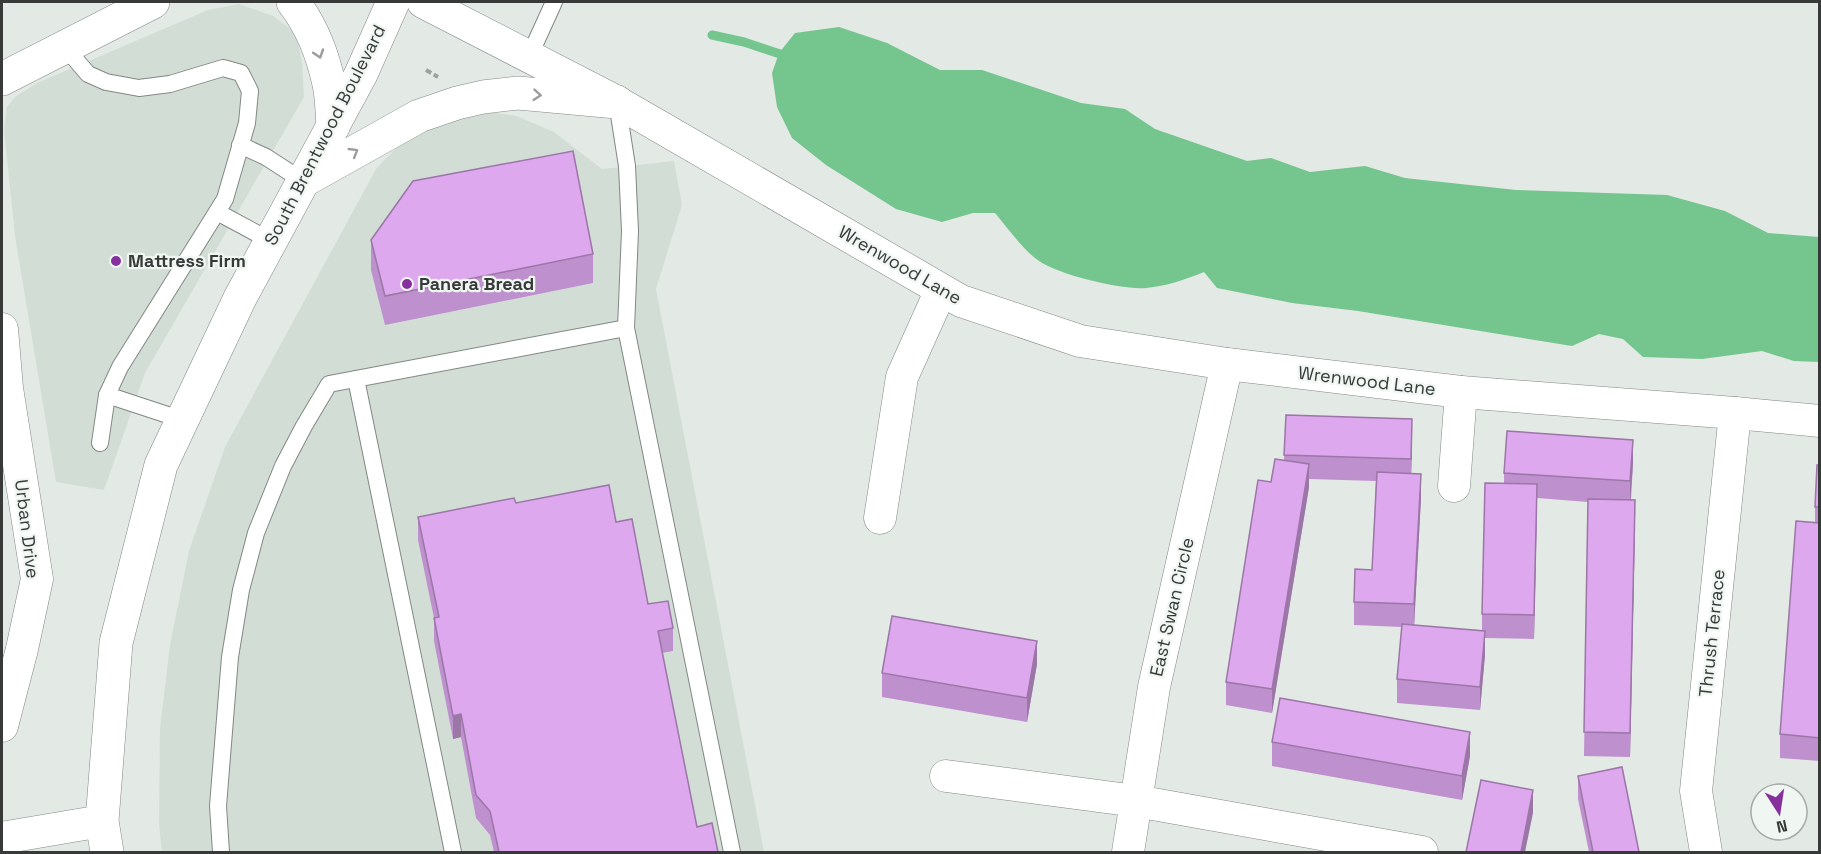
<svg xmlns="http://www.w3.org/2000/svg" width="1821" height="854" font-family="'Space Grotesk',sans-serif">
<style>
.built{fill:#d2ded5}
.water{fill:#74c58e}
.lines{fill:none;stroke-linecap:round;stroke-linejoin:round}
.stream{stroke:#74c58e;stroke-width:9}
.lane-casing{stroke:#828884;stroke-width:18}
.street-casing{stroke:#828884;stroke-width:33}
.secondary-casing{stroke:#828884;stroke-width:34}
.primary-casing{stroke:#828884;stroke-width:34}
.path{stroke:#9da29e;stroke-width:4;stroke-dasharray:6 3;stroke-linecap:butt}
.lane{stroke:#fff;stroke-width:16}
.street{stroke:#fff;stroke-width:32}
.secondary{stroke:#fff;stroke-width:33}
.primary{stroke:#fff;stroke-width:33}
.wall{fill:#be90cd}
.shaded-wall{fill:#9b76a7}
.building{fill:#dda8ee;stroke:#9b76a7;stroke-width:1.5}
.oneway{stroke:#9b9c9c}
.poi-dot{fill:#86309e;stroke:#f0f6f1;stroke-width:2}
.labels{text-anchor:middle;stroke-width:4.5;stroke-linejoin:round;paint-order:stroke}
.street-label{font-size:18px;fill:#373a38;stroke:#f0f6f1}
.poi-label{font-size:18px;font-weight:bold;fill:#373a38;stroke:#f0f6f1;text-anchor:start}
</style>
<rect width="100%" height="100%" fill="#e3e9e4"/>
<g class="built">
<polygon points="239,4 273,16 296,33 302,63 304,97 145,373 104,490 56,482 15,236 4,129 7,107 15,97 37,83 208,10"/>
<polygon points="482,111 516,116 554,132 602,169 674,161 682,205 656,289 764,852 162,852 159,823 160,728 170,645 189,551 225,447 376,169 402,142 436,122"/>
</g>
<path class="water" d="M 839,27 L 887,43 L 940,70 L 982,70 L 1081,103 L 1125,109 L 1155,129 L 1247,161 L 1271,158 L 1310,172 L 1365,166 L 1405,178 L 1516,190 L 1667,195 L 1725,211 L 1768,233 L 1819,237 L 1819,362 L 1794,361 L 1762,351 L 1702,359 L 1643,357 L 1623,339 L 1599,334 L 1572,346 L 1358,311 L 1292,303 L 1217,288 L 1204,272 C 1184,280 1167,286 1146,288 C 1121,290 1060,275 1039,261 C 1024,251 1007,227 995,213 L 973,213 L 942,222 L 896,209 L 826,165 L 792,138 L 777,107 L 772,73 L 779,53 L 795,33 Z"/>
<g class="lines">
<polyline class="stream" points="712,35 744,42 789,57"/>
<defs>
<g id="lane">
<polyline points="64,46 88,74 106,82 139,88 170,84 223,68 241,73 250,91 247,123 225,199 120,367 107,395 100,443"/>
<polyline points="529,57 554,2"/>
<polyline points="617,102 627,166 630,231 626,328 732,852"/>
<polyline points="240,145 266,157 303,181"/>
<polyline points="217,212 271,241"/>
<polyline points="356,379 453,852"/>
<polyline points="107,395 183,420"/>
<polyline points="221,852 218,806 230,657 241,590 256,533 283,466 304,426 329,384 626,328"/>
</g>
<g id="street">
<polyline points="423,2 617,102 961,301 1080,341 1227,364 1461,392 1735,413 1820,421"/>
<polyline points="2,329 7,388 37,579 22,649 2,726"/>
<polyline points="1454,486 1461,392"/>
<polyline points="880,518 902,377 941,290"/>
<polyline points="946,776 1136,801 1422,852"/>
<polyline points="2,838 102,821"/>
<polyline points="1128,852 1154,687 1227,364"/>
<polyline points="1706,852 1696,791 1735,413"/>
</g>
<polyline id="secondary" points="2,79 153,2"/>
<g id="primary">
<path d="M 293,2 C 311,25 323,56 329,84 C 332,98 332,113 333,127"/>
<polyline points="303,181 419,116 457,103 483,97 518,93 617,102"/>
<polyline points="107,852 102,821 116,643 161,465 240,298 361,74 393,2"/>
</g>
</defs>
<use href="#lane" class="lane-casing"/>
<use href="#street" class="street-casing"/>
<use href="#secondary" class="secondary-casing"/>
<use href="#primary" class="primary-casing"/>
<polyline class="path" points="426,70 438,77"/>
<use href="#lane" class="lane"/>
<use href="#street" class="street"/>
<use href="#secondary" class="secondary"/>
<use href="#primary" class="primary"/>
</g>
<g class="wall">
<polygon points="371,240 593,254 593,283 385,325 371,270"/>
<polygon points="1286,415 1412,442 1411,474 1421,498 1414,625 1482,631 1482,614 1504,484 1504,473 1633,463 1631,500 1635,524 1630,757 1584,756 1588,502 1537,498 1534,639 1485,638 1485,655 1480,710 1397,703 1397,679 1402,627 1354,625 1354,602 1372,570 1376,481 1309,479 1309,487 1272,713 1226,705 1226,682 1271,482 1284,460"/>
<polygon points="1820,465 1820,761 1780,758 1780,734 1815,522 1815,507"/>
<polygon points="516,503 616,522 648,604 673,628 673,651 662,653 697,827 718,852 494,852 490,835 476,818 461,737 453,739 434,641 434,618 418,540 418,517"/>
<polygon points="1037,664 1027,722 882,697 882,673"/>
<polygon points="1272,742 1470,756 1462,800 1272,766"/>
<polygon points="1578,776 1639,852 1589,852 1578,799"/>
</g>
<g class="shaded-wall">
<polygon points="1412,419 1412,442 1411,482 1411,459"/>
<polygon points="1633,440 1633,463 1630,505 1630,481"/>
<polygon points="1309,464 1309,487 1272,713 1272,689"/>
<polygon points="1421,474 1421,498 1414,628 1414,604"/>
<polygon points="1537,484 1537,508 1534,639 1534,615"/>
<polygon points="1635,500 1635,524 1630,757 1630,733"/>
<polygon points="1485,631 1485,655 1480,710 1480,687"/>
<polygon points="1037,641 1037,664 1027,722 1027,698"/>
<polygon points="461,714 461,737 453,739 453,716"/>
<polygon points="1470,732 1470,756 1462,800 1462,776"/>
<polygon points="1533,790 1533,813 1525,852 1521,852"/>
</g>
<g class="building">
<polygon points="573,151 593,254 385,296 371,240 413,181"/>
<polygon points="1286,415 1412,419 1411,459 1284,455"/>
<polygon points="1507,431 1633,440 1630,481 1504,473"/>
<polygon points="1275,459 1309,464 1272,689 1226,682 1258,480 1271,482"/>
<polygon points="1817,465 1820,465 1820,507 1815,507"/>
<polygon points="1377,472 1421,474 1414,604 1354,602 1355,569 1372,570"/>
<polygon points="1485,483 1537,484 1534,615 1482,614"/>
<polygon points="609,485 616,522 632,519 648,604 668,601 673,628 658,631 697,827 712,823 718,852 499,852 490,811 476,795 461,714 453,716 434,618 439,617 418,517 514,498 516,503"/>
<polygon points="1588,499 1635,500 1630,733 1584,732"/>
<polygon points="1796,521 1820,523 1820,738 1780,734"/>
<polygon points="892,616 1037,641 1027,698 882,673"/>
<polygon points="1402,624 1485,631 1480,687 1397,679"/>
<polygon points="1280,698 1470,732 1462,776 1272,742"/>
<polygon points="1622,767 1639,852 1593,852 1578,776"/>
<polygon points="1481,780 1533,790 1521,852 1466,852"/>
</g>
<defs><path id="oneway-chevron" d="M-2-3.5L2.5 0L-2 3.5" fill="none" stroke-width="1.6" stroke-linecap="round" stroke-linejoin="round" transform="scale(1.5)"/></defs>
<g class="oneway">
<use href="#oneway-chevron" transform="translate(319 54) rotate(72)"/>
<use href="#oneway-chevron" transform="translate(537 95) rotate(5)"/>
<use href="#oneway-chevron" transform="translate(354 152) rotate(-31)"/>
</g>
<g class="poi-dot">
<circle cx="116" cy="261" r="6"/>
<circle cx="407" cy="284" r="6"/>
</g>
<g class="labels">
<g class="street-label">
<text transform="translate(325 135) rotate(-63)" y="6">South Brentwood Boulevard</text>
<text transform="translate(900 265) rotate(30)" y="6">Wrenwood Lane</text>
<text transform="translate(1367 381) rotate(7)" y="6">Wrenwood Lane</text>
<text transform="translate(27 529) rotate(83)" y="6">Urban Drive</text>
<text transform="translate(1172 607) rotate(-77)" y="6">East Swan Circle</text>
<text transform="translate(1712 633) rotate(-84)" y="6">Thrush Terrace</text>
</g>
<g class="poi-label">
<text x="128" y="267">Mattress Firm</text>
<text x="419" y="290">Panera Bread</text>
</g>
</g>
<rect width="1821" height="854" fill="none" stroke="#373a38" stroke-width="6"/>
<g transform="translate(1779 812) rotate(168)"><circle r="28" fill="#f0f6f1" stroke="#a6aba7" stroke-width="1.5"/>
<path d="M0-4.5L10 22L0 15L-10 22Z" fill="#86309e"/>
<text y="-9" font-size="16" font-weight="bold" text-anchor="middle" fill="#373a38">N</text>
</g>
</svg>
